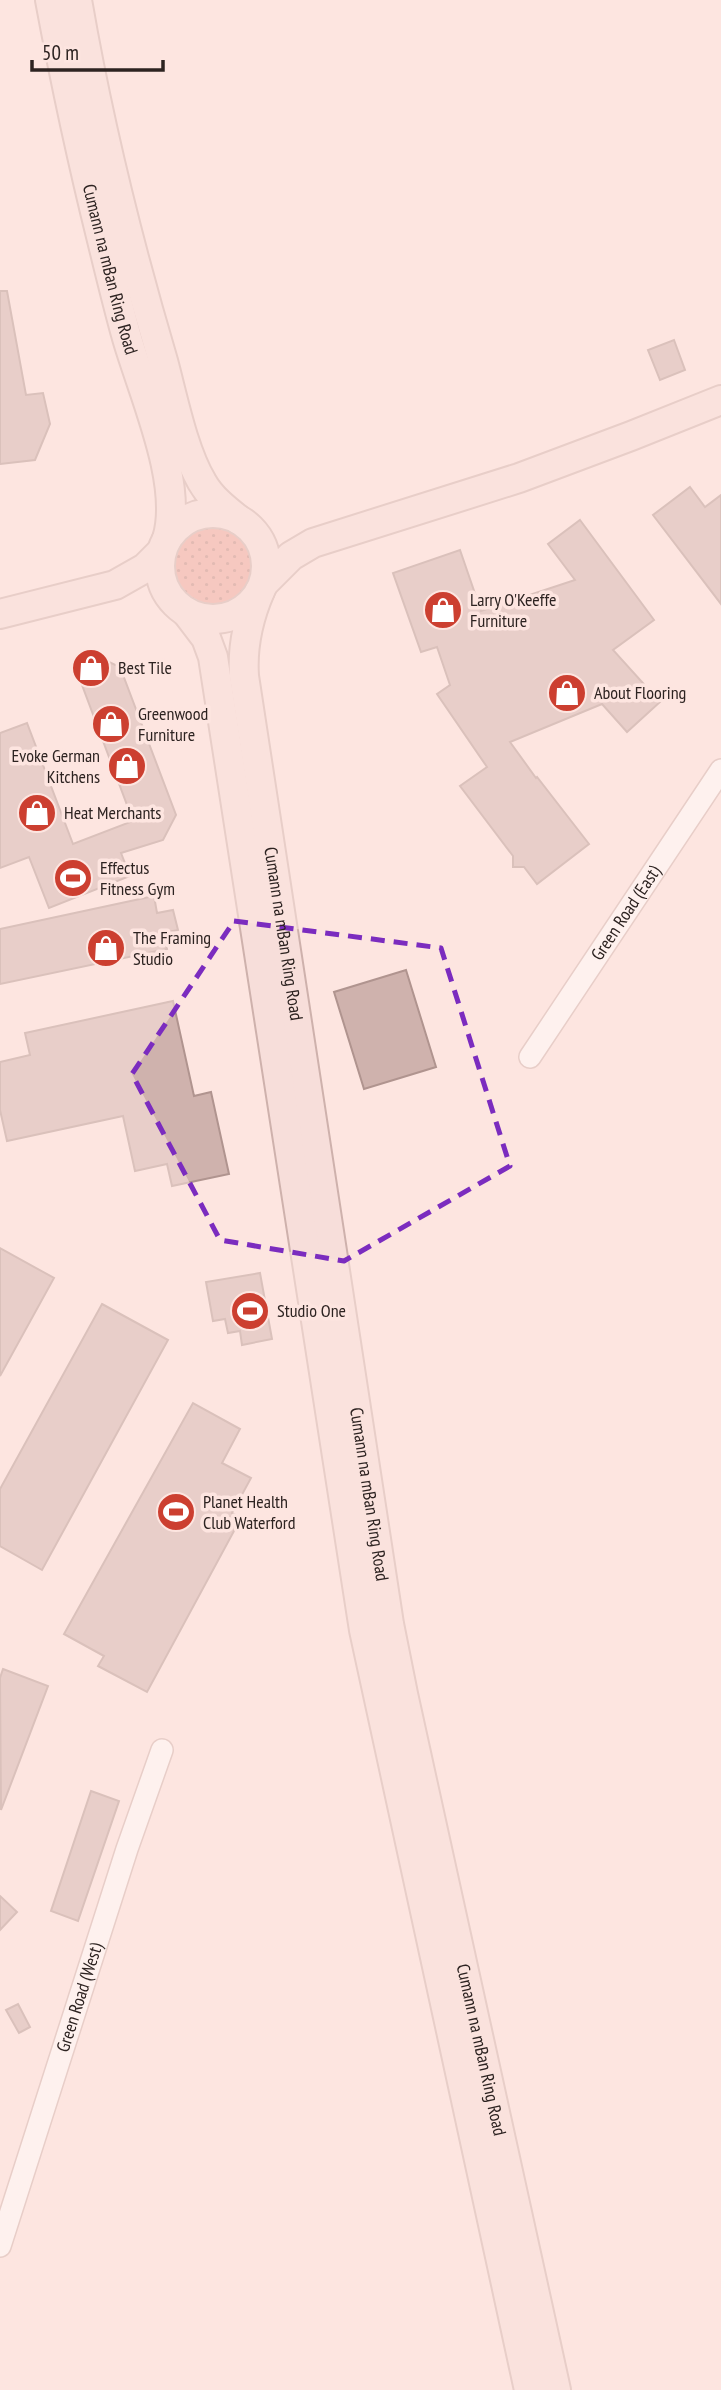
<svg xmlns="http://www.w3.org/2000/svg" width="721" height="2390" font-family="'PT Sans Narrow',sans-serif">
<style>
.grass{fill:url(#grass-dots)}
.building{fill:#cfb2ad;stroke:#b0948f;stroke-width:2}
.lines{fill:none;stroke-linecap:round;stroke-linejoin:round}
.street-casing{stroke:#ceb1ac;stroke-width:24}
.secondary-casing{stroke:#ceb1ac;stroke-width:32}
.street{stroke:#fff;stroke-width:21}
.secondary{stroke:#f7deda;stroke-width:28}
.marked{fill:none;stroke:#7b2cbf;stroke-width:5;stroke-dasharray:14 9;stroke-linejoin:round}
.labels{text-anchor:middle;stroke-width:7;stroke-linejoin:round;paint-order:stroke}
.street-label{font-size:18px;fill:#2d2321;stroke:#fde5e0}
.poi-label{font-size:18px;fill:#2d2321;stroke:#fde5e0;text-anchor:start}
</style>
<defs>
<pattern id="grass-dots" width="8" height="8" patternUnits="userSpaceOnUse" patternTransform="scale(1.75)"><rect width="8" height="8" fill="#eea599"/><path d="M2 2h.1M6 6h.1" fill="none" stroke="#c1867c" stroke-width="1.8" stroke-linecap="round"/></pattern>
</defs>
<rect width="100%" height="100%" fill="#fde5e0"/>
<circle class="grass" cx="214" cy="565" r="39"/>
<g class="building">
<polygon points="0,291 7,291 26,395 43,393 50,424 35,460 0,464"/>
<polygon points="674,340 685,370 660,380 648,350"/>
<polygon points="690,487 705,507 721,495 721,604 653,515"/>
<polygon points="580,520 654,620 613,650 660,702 627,732 602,704 510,742 536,778 537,777 589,844 537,884 524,867 513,867 513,856 460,786 487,767 437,694 450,685 437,647 421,652 393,573 460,550 481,611 575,580 548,544"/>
<polygon points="100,658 120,667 176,815 163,840 121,853 130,876 49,908 29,857 0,868 0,733 27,723 73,844 133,821 76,669"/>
<polygon points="154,896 157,913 173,910 178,930 163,933 167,949 0,984 0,929"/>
<polygon points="406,970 436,1067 364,1089 334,992"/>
<polygon points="173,1001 194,1096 211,1092 229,1174 172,1186 167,1164 135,1171 123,1116 7,1141 0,1110 0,1062 30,1055 25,1033"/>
<polygon points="0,1248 54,1278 0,1376"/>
<polygon points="260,1273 272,1339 242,1345 240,1331 228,1333 225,1319 213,1321 206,1282"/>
<polygon points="102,1304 168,1340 42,1570 0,1546 0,1489"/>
<polygon points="193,1403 240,1429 222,1463 251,1478 232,1513 241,1518 147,1692 98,1666 104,1656 64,1634"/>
<polygon points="3,1669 48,1686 1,1810 0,1678"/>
<polygon points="91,1791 119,1801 78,1921 51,1911"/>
<polygon points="0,1896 17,1912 0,1930"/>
<polygon points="18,2004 30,2027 19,2033 6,2010"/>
</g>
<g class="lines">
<defs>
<g id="street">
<path id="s1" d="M 530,1057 L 721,770"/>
<path id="s2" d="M 0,2246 L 127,1849 L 162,1750"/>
</g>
<g id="secondary">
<path id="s3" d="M 50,0 C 65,80 82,160 102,240 C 110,273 118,306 127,338 C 143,394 184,483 167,539"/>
<path d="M 77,0 C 98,122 128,243 163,361 C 173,398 183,450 202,482 C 211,498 225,509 239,520"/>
<circle cx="213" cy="566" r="53"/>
<polyline points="264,583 291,556 313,543 519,478 631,436 721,400"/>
<path id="s4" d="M 260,591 C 248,619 242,646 244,676 L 389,1624 L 403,1694 L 556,2390"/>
<polyline points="187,613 206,638 213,657 364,1630 529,2390"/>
<polyline points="0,614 115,585 145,568 161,552"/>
</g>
</defs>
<use href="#street" class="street-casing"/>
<use href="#secondary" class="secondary-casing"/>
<use href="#street" class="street"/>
<use href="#secondary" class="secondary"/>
</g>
<path d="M0 0H721V2390H0ZM 234,921 L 441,948 L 510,1166 L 344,1261 L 220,1240 L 132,1074 Z" fill="#fde5e0" fill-opacity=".55" fill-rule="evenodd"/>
<path class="marked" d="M 234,921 L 441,948 L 510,1166 L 344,1261 L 220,1240 L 132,1074 Z"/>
<defs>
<symbol id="shop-disc" viewBox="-11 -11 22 22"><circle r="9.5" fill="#cc3f30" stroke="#fde5e0"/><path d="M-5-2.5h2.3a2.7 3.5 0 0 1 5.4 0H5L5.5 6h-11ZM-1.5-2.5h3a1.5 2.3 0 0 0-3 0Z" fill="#fff"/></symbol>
<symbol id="stadium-disc" viewBox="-11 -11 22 22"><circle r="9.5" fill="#cc3f30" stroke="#fde5e0"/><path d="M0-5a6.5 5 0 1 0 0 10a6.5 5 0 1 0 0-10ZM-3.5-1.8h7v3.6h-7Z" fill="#fff"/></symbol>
</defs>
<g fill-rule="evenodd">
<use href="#shop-disc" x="421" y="588" width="44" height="44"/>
<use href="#shop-disc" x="69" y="646" width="44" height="44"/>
<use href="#shop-disc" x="545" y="671" width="44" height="44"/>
<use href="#shop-disc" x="89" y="702" width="44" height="44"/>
<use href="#shop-disc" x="105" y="744" width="44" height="44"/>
<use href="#shop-disc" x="15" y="791" width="44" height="44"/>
<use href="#stadium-disc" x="51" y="856" width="44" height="44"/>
<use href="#shop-disc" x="84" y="926" width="44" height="44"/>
<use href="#stadium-disc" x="228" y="1289" width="44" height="44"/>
<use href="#stadium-disc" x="154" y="1490" width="44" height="44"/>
</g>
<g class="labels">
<g class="street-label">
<text dy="6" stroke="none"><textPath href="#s3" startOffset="276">Cumann na mBan Ring Road</textPath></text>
<text dy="6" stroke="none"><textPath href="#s1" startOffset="173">Green Road (East)</textPath></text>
<text dy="6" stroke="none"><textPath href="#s4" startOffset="348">Cumann na mBan Ring Road</textPath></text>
<text dy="6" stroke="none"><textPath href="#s4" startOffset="915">Cumann na mBan Ring Road</textPath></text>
<text dy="6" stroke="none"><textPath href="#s2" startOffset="261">Green Road (West)</textPath></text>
<text dy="6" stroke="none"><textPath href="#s4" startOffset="1482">Cumann na mBan Ring Road</textPath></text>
</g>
<g class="poi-label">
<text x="470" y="606">Larry O'Keeffe<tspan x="470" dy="21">Furniture</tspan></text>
<text x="118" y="674">Best Tile</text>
<text x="594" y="699">About Flooring</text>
<text x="138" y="720">Greenwood<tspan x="138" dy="21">Furniture</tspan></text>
<text x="100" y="762" text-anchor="end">Evoke German<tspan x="100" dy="21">Kitchens</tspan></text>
<text x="64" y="819">Heat Merchants</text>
<text x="100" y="874">Effectus<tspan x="100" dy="21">Fitness Gym</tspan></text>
<text x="133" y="944">The Framing<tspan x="133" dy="21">Studio</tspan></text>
<text x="277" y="1317">Studio One</text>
<text x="203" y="1508">Planet Health<tspan x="203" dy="21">Club Waterford</tspan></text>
</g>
</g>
<path d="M32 60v10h131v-10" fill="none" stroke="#2d2321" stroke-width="3.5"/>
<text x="42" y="60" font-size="21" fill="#2d2321" stroke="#fde5e0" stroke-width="5" paint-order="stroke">50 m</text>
</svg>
